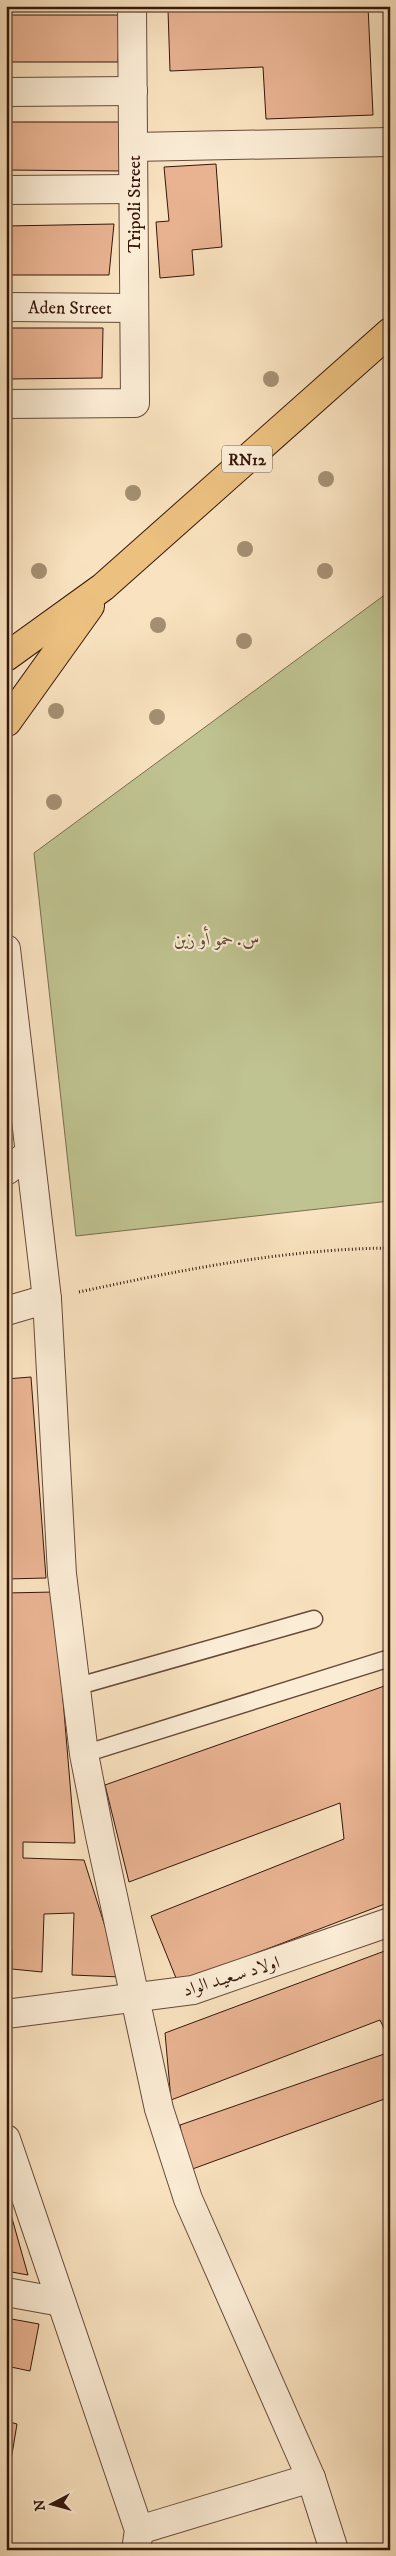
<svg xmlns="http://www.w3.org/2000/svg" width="396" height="2556" font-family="'IM FELL DW Pica',Amiri,serif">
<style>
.green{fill:#bfc391;stroke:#7a6d4e}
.building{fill:#e9b392;stroke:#35170b}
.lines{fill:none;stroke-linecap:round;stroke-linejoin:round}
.lane-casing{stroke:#664a38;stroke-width:19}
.street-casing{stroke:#664a38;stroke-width:30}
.primary-casing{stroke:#35170b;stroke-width:30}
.path{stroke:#35170b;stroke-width:3;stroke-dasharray:1 2.5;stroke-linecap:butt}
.lane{stroke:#fbecd5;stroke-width:16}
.street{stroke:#fbecd5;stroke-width:28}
.primary{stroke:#ecc180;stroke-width:28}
.tree{fill:#a48f72}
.labels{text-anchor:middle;stroke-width:4.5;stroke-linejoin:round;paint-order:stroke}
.shield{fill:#fbecd5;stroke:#705748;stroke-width:1}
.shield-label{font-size:16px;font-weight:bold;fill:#35170b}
.street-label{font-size:18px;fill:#35170b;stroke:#fbecd5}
.park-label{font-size:18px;font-style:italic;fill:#5e4b33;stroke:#fbecd5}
</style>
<rect width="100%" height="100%" fill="#f9e2bf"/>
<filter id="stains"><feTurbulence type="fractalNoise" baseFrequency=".004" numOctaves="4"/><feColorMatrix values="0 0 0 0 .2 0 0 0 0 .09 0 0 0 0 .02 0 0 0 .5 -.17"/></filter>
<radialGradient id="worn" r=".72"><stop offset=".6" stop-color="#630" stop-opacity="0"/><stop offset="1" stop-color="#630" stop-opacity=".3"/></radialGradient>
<polygon class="green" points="390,591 390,1201 76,1236 34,853"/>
<g class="building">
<polygon points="257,6 368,6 373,115 266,119 263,67 170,71 168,10"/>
<polygon points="6,15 120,15 118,62 6,62"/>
<polygon points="6,122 119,122 121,171 6,170"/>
<polygon points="216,164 222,247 192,250 194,275 160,278 156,222 169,221 164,167"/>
<polygon points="114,224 109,275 6,275 6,226"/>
<polygon points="6,328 103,328 102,378 6,379"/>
<rect x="6" y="431" width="2" height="53"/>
<polygon points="31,1377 46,1578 6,1579 6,1379"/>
<polygon points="54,1592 75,1843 23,1842 23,1858 84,1860 121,1977 72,1975 74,1913 44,1914 42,1972 12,1969 12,1950 6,1950 6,1593"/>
<polygon points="390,1684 390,1902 178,1983 151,1916 344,1839 340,1803 129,1882 105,1785"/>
<polygon points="390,1949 390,2041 380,2020 171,2100 165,2033"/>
<polygon points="390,2052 390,2097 187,2171 180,2125"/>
<polygon points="6,2197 28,2275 6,2271"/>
<polygon points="6,2318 39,2324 30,2371 6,2366"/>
<polygon points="6,2421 17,2424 6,2491"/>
</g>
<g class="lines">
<defs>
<g id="lane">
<polyline points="75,1687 314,1619"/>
<polyline points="84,1754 390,1658"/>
</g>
<g id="street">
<polyline points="6,92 133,91"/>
<polyline points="133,147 390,142"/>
<polyline points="6,190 133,189"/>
<path id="s1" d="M 6,307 L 134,308"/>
<polyline points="6,404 135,403 132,6"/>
<polyline points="6,949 47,1299 62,1574 84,1754 100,1836 159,2109 188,2199 311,2478 334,2550"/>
<polyline points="6,1171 29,1154"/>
<polyline points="6,1311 47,1299"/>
<polyline points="6,2014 193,1990 390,1922"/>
<polyline points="6,2139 139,2530 136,2550"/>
<polyline points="6,2292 61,2302"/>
<polyline points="139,2530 311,2478"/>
</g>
<g id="primary">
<polyline points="6,657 103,587 390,332"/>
<polyline points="7,722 90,606"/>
</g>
</defs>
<use href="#lane" class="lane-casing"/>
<use href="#street" class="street-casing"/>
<use href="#primary" class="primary-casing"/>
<path class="path" d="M 79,1292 C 181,1270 285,1249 390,1248"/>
<use href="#lane" class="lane"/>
<use href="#street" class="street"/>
<use href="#primary" class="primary"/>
</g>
<g class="tree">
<circle cx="271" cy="379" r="8"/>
<circle cx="326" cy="479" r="8"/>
<circle cx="133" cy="493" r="8"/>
<circle cx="245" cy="549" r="8"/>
<circle cx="39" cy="571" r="8"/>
<circle cx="325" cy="571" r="8"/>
<circle cx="158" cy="625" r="8"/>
<circle cx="244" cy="641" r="8"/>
<circle cx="56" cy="711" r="8"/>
<circle cx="157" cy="717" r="8"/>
<circle cx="54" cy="802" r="8"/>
</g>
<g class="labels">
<rect class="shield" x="222" y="445.5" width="50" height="27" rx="4"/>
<g class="shield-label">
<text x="247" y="465">RN12</text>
</g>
<g class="street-label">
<text transform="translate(134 204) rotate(-90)" y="6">Tripoli Street</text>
<text dy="6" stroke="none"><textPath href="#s1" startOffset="64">Aden Street</textPath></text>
<text transform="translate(231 1976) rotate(-17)" y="6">اولاد سـعيـد الواد</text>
</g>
<g class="park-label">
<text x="217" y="945">س. حمو أو زين</text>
</g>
</g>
<rect width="396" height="2556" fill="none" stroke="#f9e2bf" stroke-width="25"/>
<rect x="8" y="8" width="381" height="2541" fill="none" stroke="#35170b" stroke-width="2.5"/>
<rect x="12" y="12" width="371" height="2531" fill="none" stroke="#35170b"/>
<g transform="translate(52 2504) rotate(264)" stroke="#fbecd5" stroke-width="4" paint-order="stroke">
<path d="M0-4L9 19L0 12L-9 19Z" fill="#35170b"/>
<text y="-8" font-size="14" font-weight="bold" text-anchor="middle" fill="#35170b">N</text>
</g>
<rect width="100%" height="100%" filter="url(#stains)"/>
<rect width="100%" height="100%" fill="url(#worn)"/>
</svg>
